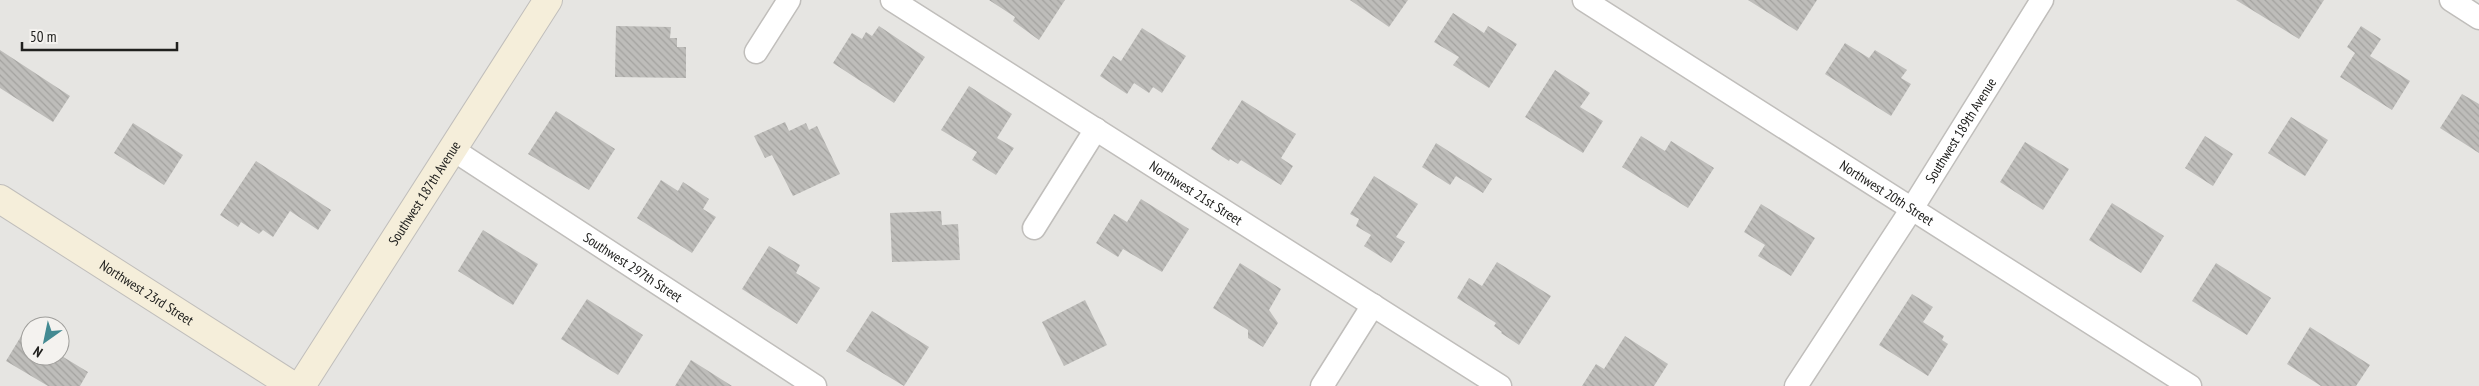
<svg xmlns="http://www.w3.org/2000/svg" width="2479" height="386" font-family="'PT Sans Narrow',sans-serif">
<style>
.building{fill:url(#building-back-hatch)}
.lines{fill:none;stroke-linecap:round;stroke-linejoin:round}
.street-casing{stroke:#c0bebb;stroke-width:25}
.secondary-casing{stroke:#c0bebb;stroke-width:30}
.street{stroke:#fff;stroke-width:22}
.secondary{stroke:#f5eeda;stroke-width:28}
.labels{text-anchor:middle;stroke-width:4;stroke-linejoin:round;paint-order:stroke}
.street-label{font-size:14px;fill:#20201e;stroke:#f4f2ef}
</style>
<defs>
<pattern id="building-back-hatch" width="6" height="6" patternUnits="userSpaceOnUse" patternTransform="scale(1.25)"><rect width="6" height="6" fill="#bebdba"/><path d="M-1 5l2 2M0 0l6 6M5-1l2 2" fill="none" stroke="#a3a29f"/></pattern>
</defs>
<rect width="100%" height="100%" fill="#e6e5e2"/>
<g class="building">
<polygon points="989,0 1065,0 1039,40 1013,21 1015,17"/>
<polygon points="1350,0 1408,0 1389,27"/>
<polygon points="1748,0 1817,0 1797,31"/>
<polygon points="2236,0 2324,0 2299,39"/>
<polygon points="1453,13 1484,33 1488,26 1517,44 1489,88 1453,65 1459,57 1434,42"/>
<polygon points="616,26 671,27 670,38 677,38 677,47 686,47 686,78 615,77"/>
<polygon points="879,26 925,57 894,103 833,63 852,33 862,39 866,32 872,36"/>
<polygon points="2361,26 2381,39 2370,56 2410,81 2392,110 2340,77 2355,53 2347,47"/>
<polygon points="1142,28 1186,56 1162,93 1153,87 1149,93 1134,83 1127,94 1100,76 1113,56 1121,61"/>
<polygon points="1845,43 1869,58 1875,50 1907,70 1901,78 1911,84 1891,116 1825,74"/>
<polygon points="0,50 70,96 53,122 0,88"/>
<polygon points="1555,70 1590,93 1580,107 1603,121 1583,153 1525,117"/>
<polygon points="969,86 1012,114 997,138 1014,148 996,175 972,160 977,152 941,130"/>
<polygon points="2462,94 2479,104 2479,153 2440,128"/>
<polygon points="1242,100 1296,134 1281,158 1293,166 1281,185 1241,160 1238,164 1230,159 1229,161 1211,149"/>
<polygon points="556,111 615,149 589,190 528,154"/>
<polygon points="2291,117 2328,140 2305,176 2268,153"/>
<polygon points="785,122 789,131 806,123 809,130 817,126 840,174 793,196 772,155 765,158 754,136"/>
<polygon points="133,123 183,155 164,185 114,153"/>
<polygon points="1641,136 1665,151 1671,141 1714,168 1688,208 1622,167"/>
<polygon points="2205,136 2233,154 2213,186 2185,168"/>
<polygon points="2025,142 2069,169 2043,210 2000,182"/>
<polygon points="1436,143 1492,179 1483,193 1456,176 1450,185 1422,167"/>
<polygon points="256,161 331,210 318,230 290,211 273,237 263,230 259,234 241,222 238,227 220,215"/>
<polygon points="1374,176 1418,204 1396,237 1405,242 1391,263 1364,246 1371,235 1356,226 1359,219 1350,214"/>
<polygon points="661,180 678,191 683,182 709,199 703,209 716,217 692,253 637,218"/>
<polygon points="1141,199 1189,229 1162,272 1123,249 1118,257 1096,243 1114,214 1127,222"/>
<polygon points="2112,203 2164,236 2141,273 2089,240"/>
<polygon points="1761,204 1815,238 1791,276 1758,256 1765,245 1744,232"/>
<polygon points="941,211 942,225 958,224 960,260 892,262 890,213"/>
<polygon points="483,230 538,264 513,305 458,271"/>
<polygon points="769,246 800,265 796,273 820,288 797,324 742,289"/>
<polygon points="1497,262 1551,296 1519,345 1501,333 1502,332 1494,326 1496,323 1457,298 1469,278 1482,286"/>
<polygon points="1240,263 1281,289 1269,310 1278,323 1263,347 1248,338 1248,330 1213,308"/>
<polygon points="2216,263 2271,298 2247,335 2192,301"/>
<polygon points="1912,294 1933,307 1923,322 1944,336 1942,340 1948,344 1928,376 1879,345"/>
<polygon points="587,299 643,335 618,375 561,339"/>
<polygon points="1085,300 1107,345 1064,366 1042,322"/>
<polygon points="872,311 929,347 904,386 846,351"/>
<polygon points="2310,327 2370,365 2356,386 2321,386 2287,364"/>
<polygon points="23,333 30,337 30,356 60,355 88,372 80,386 48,386 6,361"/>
<polygon points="1625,336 1668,364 1654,386 1582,386 1596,364 1604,369"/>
<polygon points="691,360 732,386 675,386"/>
</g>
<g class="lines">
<defs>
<g id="street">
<path id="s1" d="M 892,0 L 1500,386"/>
<path id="s2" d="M 1584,0 L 2190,386"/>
<polyline points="2451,0 2479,18"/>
<polyline points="756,52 789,0"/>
<path id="s3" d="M 452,149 L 815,386"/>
<polyline points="1034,228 1096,129"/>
<polyline points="1322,386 1373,305"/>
<path id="s4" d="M 1796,386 L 1913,207 L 2042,0"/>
</g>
<g id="secondary">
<path id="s5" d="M 0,199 L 293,386"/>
<path id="s6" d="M 301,386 L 548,0"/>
</g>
</defs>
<use href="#street" class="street-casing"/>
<use href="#secondary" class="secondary-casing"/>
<use href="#street" class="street"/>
<use href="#secondary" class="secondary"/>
</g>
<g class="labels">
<g class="street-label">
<text dy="5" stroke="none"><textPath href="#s4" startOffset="304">Southwest 189th Avenue</textPath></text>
<text dy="5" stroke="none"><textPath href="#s1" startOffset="360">Northwest 21st Street</textPath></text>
<text dy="5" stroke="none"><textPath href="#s2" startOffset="359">Northwest 20th Street</textPath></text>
<text dy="5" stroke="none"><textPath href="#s6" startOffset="229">Southwest 187th Avenue</textPath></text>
<text dy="5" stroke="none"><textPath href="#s3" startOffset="216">Southwest 297th Street</textPath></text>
<text dy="5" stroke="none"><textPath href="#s5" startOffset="174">Northwest 23rd Street</textPath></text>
</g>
</g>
<g transform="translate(45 341) rotate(213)"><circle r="24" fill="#f4f2ef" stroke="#9f9e9b"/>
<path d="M0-4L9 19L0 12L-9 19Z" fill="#438a92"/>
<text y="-8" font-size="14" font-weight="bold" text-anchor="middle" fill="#20201e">N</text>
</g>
<path d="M22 42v8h155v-8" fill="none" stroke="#20201e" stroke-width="2.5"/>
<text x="30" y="42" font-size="15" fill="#20201e" stroke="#f4f2ef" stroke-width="4" paint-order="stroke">50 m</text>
</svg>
